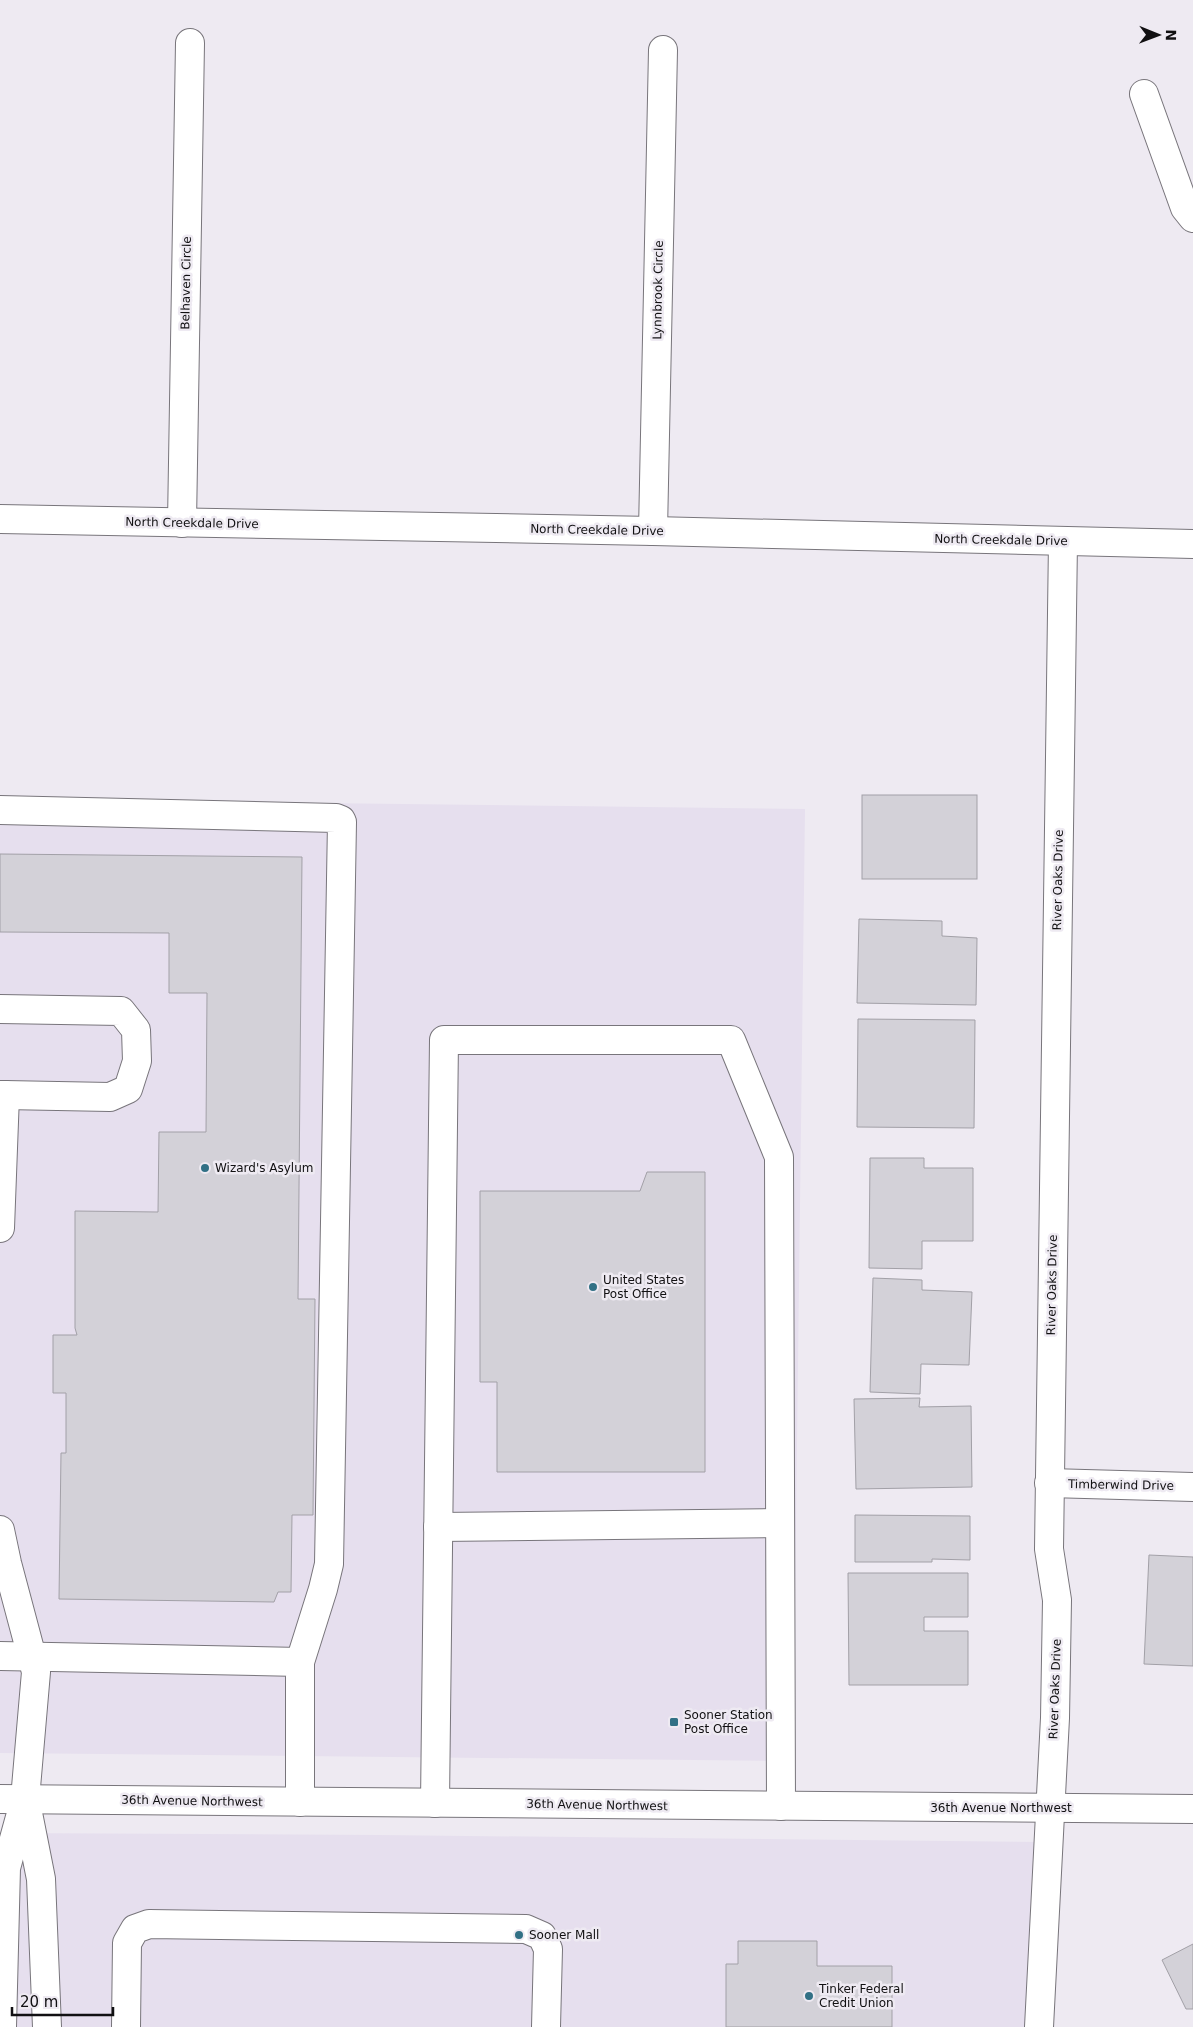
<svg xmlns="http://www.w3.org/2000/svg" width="1193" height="2027" font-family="'DejaVu Sans',sans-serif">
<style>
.built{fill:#e6dfee}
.building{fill:#d3d1d8;stroke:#a2a0a7}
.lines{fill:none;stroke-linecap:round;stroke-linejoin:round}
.minor-casing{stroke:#78757b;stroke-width:30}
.major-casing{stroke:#78757b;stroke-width:30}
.minor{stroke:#fff;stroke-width:28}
.major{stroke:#fff;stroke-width:28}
.poi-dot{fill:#317085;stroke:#eeeaf2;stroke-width:2}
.labels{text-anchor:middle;stroke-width:5;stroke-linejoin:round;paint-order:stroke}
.street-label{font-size:12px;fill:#111012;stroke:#eeeaf2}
.poi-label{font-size:12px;fill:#111012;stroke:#eeeaf2;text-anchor:start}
</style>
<rect width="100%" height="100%" fill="#eeeaf2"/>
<g class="built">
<polygon points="0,799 805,809 793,1761 0,1753"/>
<polygon points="0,1833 379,1835 1040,1842 1035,2027 0,2027"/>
</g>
<g class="building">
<rect x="862" y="795" width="115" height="84"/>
<polygon points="0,854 302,857 298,1299 315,1299 313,1515 292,1515 291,1592 278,1592 274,1602 59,1599 61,1453 66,1453 66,1393 53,1393 53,1335 77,1335 75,1328 75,1211 158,1212 159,1132 206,1132 207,993 169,993 169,933 0,932"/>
<polygon points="859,919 942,921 942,936 977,938 976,1005 857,1003"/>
<polygon points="858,1019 975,1020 974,1128 857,1127"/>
<polygon points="870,1158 924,1158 924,1168 973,1168 973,1241 922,1241 922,1269 869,1268"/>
<polygon points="647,1172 705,1172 705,1472 497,1472 497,1382 480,1382 480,1191 640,1191"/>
<polygon points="873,1278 922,1280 922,1290 972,1292 969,1365 921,1364 920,1394 870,1392"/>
<polygon points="920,1398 919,1407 971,1406 972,1487 856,1489 854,1399"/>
<polygon points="855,1515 970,1516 970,1560 932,1559 932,1562 855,1562"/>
<polygon points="1149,1555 1193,1557 1193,1666 1144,1664"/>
<polygon points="848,1573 968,1573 968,1617 924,1617 924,1631 968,1631 968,1685 849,1685"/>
<polygon points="738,1941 817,1941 817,1966 892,1966 892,2027 726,2027 726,1964 738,1964"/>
<polygon points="1193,1944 1193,2009 1186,2009 1162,1960"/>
</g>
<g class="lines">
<defs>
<g id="minor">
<polyline points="1144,94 1185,208 1193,218"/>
<polyline points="0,519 653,531 1193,544"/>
<polyline points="182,523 190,43"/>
<polyline points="653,531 663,50"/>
<polyline points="0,810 336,818 341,820 342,822 329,1564 323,1589 300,1662"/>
<polyline points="0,1009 121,1011 136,1030 137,1061 128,1089 110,1097 5,1095"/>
<polyline points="0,1095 5,1095 0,1228"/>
<polyline points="1049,1483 1193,1487"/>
<polyline points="438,1527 780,1523"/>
<polyline points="0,1530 7,1563 36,1672 25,1799 6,1868 2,2027"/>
<polyline points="0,1656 300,1662 300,1802"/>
<polyline points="26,1803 41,1879 47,2027"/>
<polyline points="435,1803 444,1040 731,1040 779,1157 781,1806"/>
<polyline points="126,2027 127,1943 135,1929 149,1924 526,1929 542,1936 548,1949 546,2027"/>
<polyline points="1039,2027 1055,1718 1057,1600 1049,1549 1063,541"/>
</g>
<polyline id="major" points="0,1799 1193,1809"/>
</defs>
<use href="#minor" class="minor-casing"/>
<use href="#major" class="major-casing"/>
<use href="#minor" class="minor"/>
<use href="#major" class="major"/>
</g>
<g class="poi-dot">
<circle cx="205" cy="1168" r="5"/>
<circle cx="593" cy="1287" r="5"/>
<rect x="669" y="1717" width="10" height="10" rx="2.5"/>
<circle cx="519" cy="1935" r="5"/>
<circle cx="809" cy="1996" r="5"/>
</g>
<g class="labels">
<g class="street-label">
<text transform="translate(186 283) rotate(-89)" y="4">Belhaven Circle</text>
<text transform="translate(658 290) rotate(-89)" y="4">Lynnbrook Circle</text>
<text transform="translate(192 523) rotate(1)" y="4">North Creekdale Drive</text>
<text transform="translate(597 530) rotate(1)" y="4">North Creekdale Drive</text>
<text transform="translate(1001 540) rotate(1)" y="4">North Creekdale Drive</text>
<text transform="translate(1058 880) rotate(-89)" y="4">River Oaks Drive</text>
<text transform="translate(1052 1285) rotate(-89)" y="4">River Oaks Drive</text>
<text transform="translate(1121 1485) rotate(1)" y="4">Timberwind Drive</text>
<text transform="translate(1055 1689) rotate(-88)" y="4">River Oaks Drive</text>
<text transform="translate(192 1801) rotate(1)" y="4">36th Avenue Northwest</text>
<text transform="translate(597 1805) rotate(1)" y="4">36th Avenue Northwest</text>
<text x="1001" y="1812">36th Avenue Northwest</text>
</g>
<g class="poi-label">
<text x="215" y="1172">Wizard's Asylum</text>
<text x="603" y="1284">United States<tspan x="603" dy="14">Post Office</tspan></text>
<text x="684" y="1719">Sooner Station<tspan x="684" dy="14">Post Office</tspan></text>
<text x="529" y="1939">Sooner Mall</text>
<text x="819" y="1993">Tinker Federal<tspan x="819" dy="14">Credit Union</tspan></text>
</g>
</g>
<g transform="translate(1158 35) rotate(91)" stroke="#eeeaf2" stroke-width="4" paint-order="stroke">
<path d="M0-4L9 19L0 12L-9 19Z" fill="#111012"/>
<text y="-8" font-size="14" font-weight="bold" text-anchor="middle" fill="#111012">N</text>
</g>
<path d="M12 2007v8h101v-8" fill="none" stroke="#111012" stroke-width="2.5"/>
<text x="20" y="2007" font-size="15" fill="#111012" stroke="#eeeaf2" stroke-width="4" paint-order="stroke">20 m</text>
</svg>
